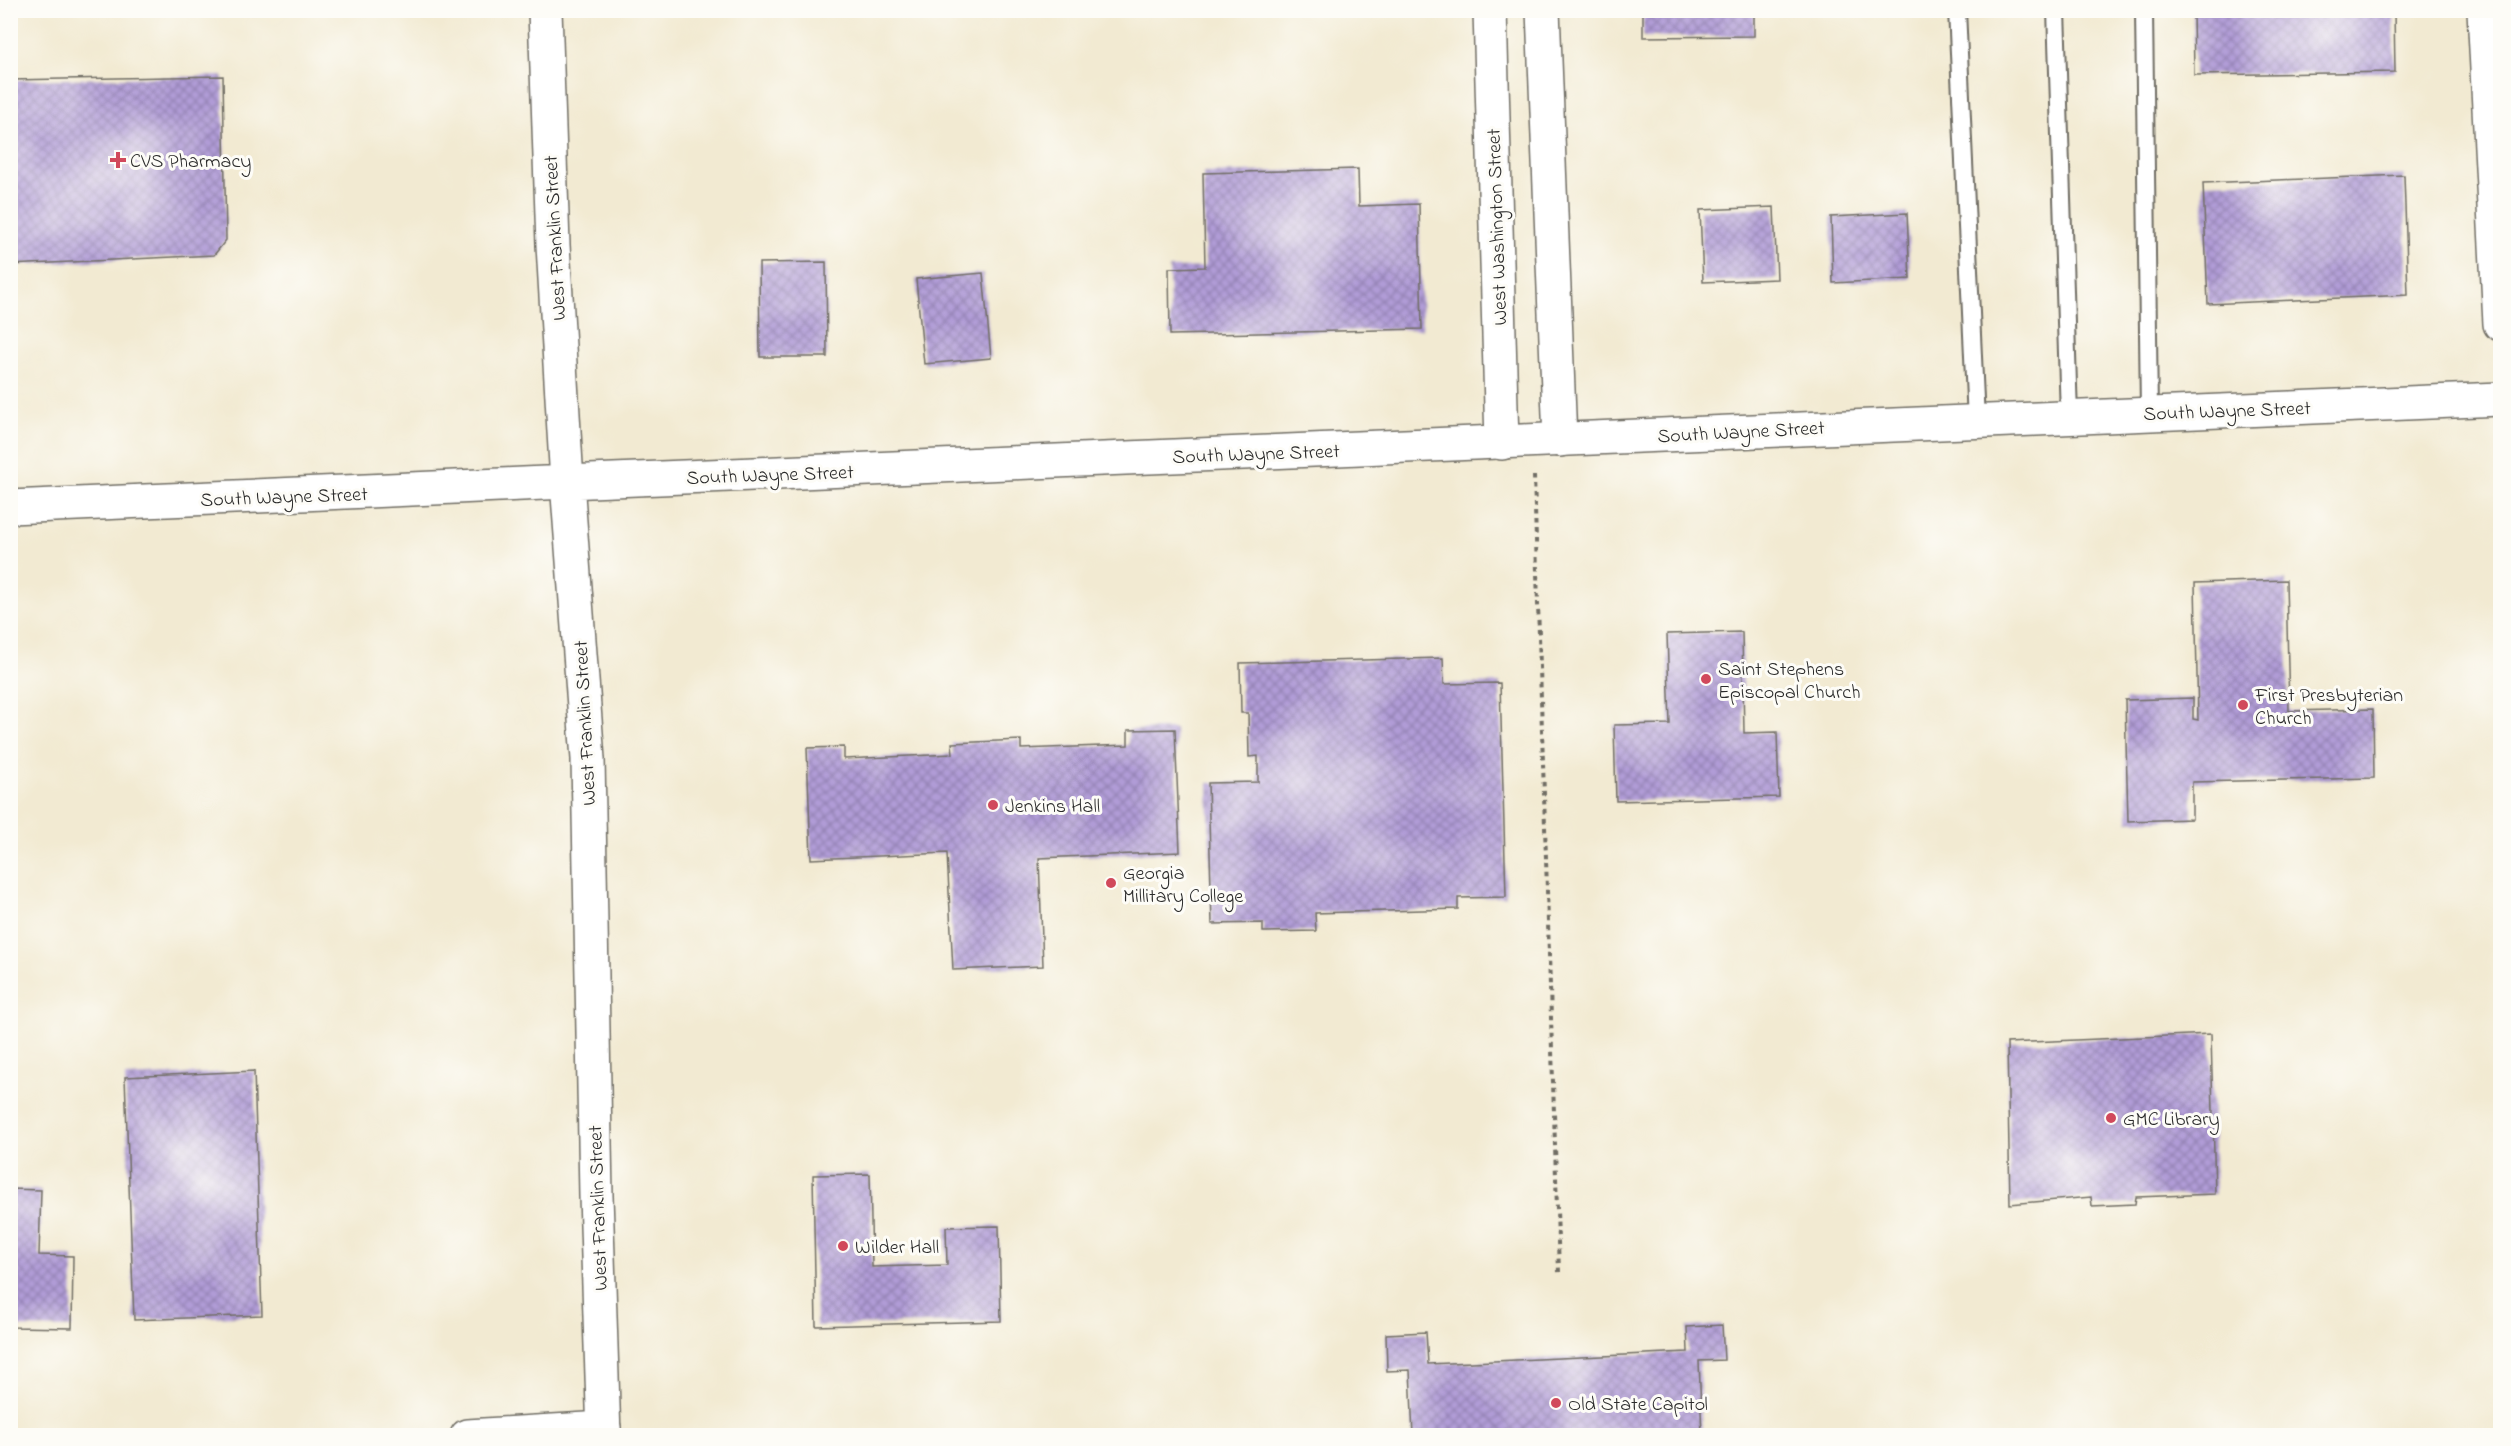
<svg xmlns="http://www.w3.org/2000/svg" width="2511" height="1446" font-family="'Indie Flower',sans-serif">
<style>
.building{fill:url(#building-cross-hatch)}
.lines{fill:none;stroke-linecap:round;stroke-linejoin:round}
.lane-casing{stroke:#716e65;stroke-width:20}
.street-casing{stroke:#716e65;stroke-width:36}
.secondary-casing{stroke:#716e65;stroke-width:36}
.primary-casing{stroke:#716e65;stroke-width:36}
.path{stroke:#716e65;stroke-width:4;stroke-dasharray:4.5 4.5;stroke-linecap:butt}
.lane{stroke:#fff;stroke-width:16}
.street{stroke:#fff;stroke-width:33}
.secondary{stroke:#fff;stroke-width:33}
.primary{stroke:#fff;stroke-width:33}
.poi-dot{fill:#d1495b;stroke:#fdfcf7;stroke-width:2}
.labels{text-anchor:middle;stroke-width:6;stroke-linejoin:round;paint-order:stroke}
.poi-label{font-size:20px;fill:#2b2b2b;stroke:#fdfcf7;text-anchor:start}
.street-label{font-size:20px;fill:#2b2b2b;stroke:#fdfcf7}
</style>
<defs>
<pattern id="building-cross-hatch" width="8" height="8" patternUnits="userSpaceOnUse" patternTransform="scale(1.5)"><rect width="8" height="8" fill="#b19cd7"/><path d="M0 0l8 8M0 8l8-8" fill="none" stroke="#907faf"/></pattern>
</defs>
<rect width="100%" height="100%" fill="#fdfcf7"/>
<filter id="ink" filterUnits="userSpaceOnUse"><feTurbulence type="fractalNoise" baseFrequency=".0167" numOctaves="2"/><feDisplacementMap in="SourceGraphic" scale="12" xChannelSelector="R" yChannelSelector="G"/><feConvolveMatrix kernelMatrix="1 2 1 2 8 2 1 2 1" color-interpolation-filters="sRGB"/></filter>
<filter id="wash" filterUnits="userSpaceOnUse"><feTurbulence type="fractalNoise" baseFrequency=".008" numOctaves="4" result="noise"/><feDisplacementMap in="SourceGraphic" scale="24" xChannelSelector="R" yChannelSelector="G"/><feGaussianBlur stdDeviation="1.35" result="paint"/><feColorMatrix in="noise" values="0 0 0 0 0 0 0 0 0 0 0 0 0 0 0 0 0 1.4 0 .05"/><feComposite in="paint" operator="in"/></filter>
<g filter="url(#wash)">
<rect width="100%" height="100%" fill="#f2ead2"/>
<g id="blocks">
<g class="building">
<polygon points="1643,10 1754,10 1754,36 1643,37"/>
<polygon points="2193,10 2394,10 2395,72 2194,75"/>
<polygon points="223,76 226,240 214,255 10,265 10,80"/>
<polygon points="1358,169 1359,206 1419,204 1422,329 1170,335 1169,268 1205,267 1203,173"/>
<polygon points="2404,175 2408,295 2208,304 2203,183"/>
<polygon points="1774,207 1777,279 1703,282 1700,210"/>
<polygon points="1907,213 1910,279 1833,283 1831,217"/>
<polygon points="826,262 827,357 760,357 759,263"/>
<polygon points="983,273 991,358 924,364 916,279"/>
<polygon points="2286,580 2289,711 2373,709 2374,778 2192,782 2192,819 2128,821 2125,700 2193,698 2193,719 2198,720 2195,583"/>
<polygon points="1742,632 1744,733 1777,732 1779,797 1616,801 1614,725 1670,724 1667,634"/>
<polygon points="1443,658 1444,684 1500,683 1506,897 1458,898 1458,909 1315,913 1316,931 1263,932 1263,923 1212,924 1208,783 1258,782 1258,756 1249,757 1248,713 1241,713 1240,663"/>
<polygon points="1175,729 1180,852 1039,858 1043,966 953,970 947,853 811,859 807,748 844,747 844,759 953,754 952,743 1021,740 1021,749 1128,745 1128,730"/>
<polygon points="2211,1034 2215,1194 2136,1197 2135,1204 2092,1206 2091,1197 2010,1204 2007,1043"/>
<polygon points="254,1071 262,1315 134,1320 125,1077"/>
<polygon points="870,1174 872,1267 947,1265 946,1227 999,1226 1001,1321 816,1326 813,1175"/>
<polygon points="10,1189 41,1190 39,1255 73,1256 72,1328 10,1327"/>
<polygon points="1722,1325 1724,1360 1699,1361 1702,1436 1413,1436 1410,1370 1387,1371 1386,1334 1426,1332 1428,1364 1688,1352 1687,1327"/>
</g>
</g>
</g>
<g filter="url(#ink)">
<use href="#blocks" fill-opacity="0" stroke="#716e65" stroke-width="1.5"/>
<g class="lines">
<defs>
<g id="lane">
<polyline points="1957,10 1976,421"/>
<polyline points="2056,10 2069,416"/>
<polyline points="2144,10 2149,413"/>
</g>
<polyline id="street" points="2484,10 2500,324"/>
<g id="secondary">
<polyline points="1490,10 1502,443"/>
<polyline points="1543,10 1560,440"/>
<polyline points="467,1436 604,1428"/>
<polyline points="604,1436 596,1196 588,759 567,482 2500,399"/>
</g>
<polyline id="primary" points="10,507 567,482 553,245 545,10"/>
</defs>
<use href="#lane" class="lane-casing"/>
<use href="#street" class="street-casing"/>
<use href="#secondary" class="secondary-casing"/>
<use href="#primary" class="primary-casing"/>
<polyline class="path" points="1534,476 1559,1273"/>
<use href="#lane" class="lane"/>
<use href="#street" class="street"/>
<use href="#secondary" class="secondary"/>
<use href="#primary" class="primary"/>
</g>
</g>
<g class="poi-dot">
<path d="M115 151h6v6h6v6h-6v6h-6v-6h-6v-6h6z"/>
<circle cx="1706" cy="679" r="6"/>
<circle cx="2243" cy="705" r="6"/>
<circle cx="993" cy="805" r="6"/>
<circle cx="1111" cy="883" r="6"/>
<circle cx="2111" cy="1118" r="6"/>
<circle cx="843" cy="1246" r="6"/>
<circle cx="1556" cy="1403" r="6"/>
</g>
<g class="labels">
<g class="poi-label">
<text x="130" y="167">CVS Pharmacy</text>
<text x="1718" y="675">Saint Stephens<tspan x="1718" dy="23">Episcopal Church</tspan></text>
<text x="2255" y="701">First Presbyterian<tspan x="2255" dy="23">Church</tspan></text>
<text x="1005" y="812">Jenkins Hall</text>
<text x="1123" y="879">Georgia<tspan x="1123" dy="23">Millitary College</tspan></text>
<text x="2123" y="1125">GMC Library</text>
<text x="855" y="1253">Wilder Hall</text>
<text x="1568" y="1410">Old State Capitol</text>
</g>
<g class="street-label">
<text transform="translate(1496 227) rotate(-92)" y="7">West Washington Street</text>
<text transform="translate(554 238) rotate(-93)" y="7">West Franklin Street</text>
<text transform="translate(2227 410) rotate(-2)" y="7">South Wayne Street</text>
<text transform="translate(1741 431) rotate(-3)" y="7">South Wayne Street</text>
<text transform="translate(1256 453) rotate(-2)" y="7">South Wayne Street</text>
<text transform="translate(770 474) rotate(-2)" y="7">South Wayne Street</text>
<text transform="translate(284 496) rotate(-2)" y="7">South Wayne Street</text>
<text transform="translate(584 723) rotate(-93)" y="7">West Franklin Street</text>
<text transform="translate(597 1208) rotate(-92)" y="7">West Franklin Street</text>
</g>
</g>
<rect width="2511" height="1446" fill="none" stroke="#fdfcf7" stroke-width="36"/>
</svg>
